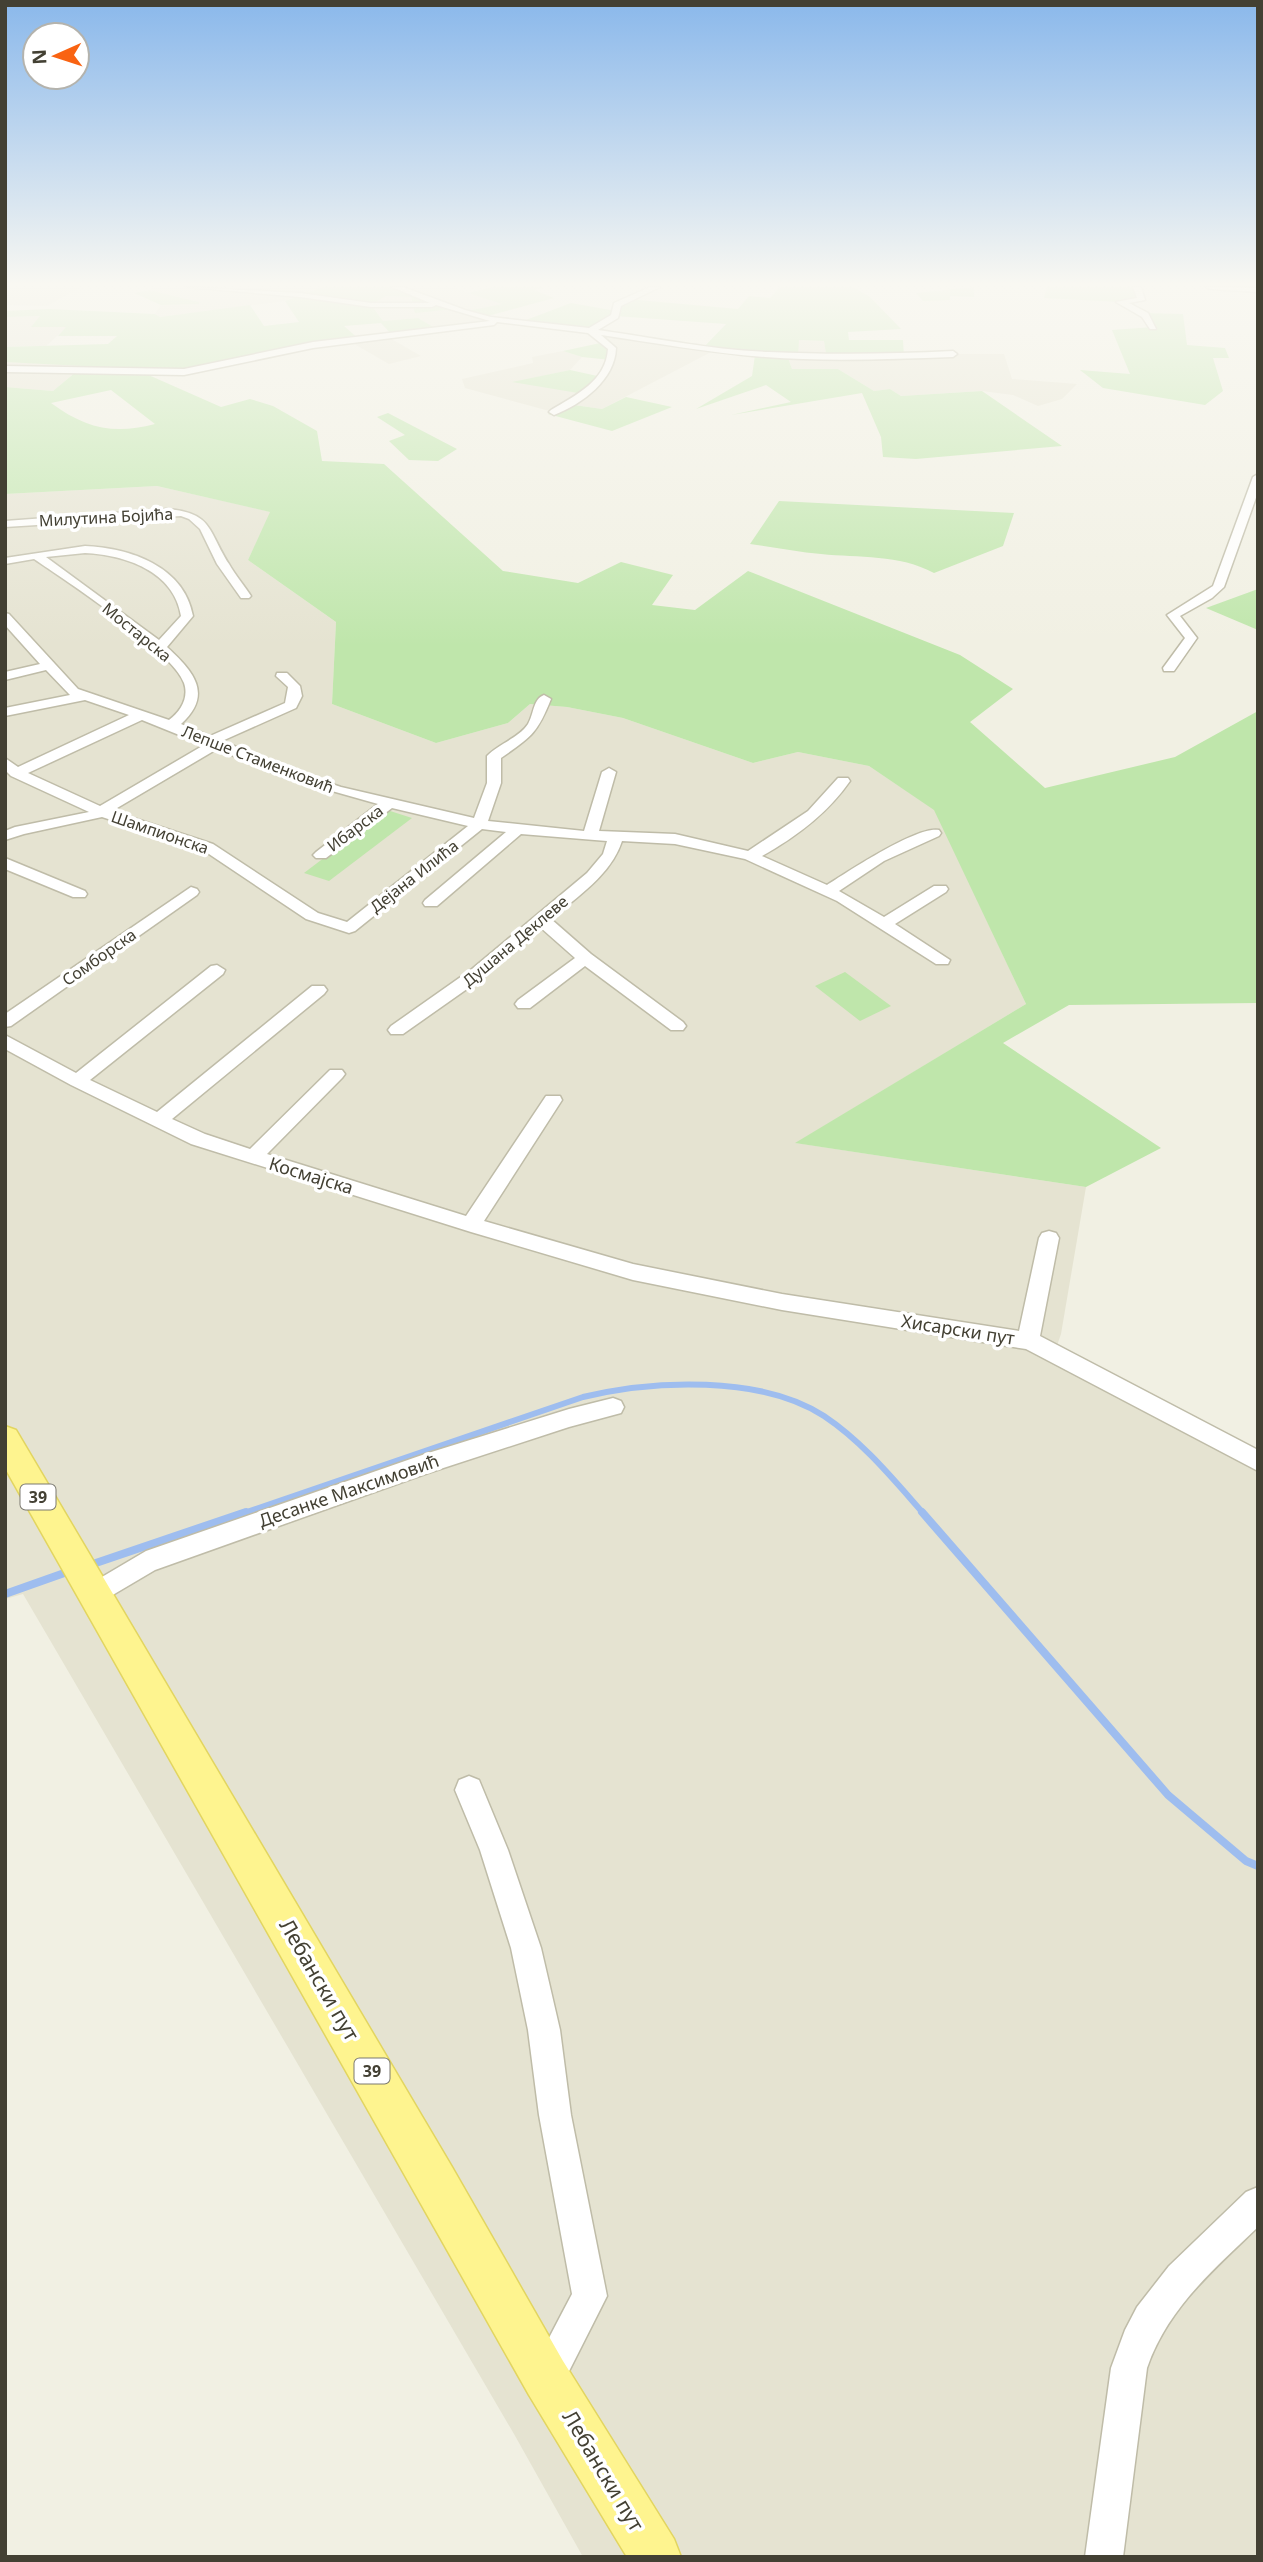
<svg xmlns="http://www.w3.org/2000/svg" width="1263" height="2562" font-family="'Noto Sans',sans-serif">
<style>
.residential{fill:#e5e3d1}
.green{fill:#bfe6ab;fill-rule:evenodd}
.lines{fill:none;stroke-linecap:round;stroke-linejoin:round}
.stream-far1{stroke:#9ebdef;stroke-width:6}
.stream{stroke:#9ebdef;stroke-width:8}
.minor-casing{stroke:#bfbca8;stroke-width:3}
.major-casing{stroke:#e2d560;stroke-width:3}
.minor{fill:#fff;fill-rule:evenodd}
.major{fill:#fef48f;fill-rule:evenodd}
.labels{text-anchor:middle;stroke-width:7;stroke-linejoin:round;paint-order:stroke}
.far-street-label{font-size:16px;fill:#434033;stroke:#fff}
.shield{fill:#fff;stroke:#7b7970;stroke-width:2}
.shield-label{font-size:16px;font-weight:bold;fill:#434033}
.street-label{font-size:18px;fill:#434033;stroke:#fff}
.near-street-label{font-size:21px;fill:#434033;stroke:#fff}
</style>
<rect width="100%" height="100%" fill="#f1f0e3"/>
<g class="residential">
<polygon points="5,287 81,287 47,306 5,305"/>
<polygon points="95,287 157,288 323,287 285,301 160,317 155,314 161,305 198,304 199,302 149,290 153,288"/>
<polygon points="396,287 451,287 503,304 464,312 503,321 440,331 418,318 383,321 371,305 386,296 397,295 411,297 412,306 424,297"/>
<polygon points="41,316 32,327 67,327 46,346 5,347 5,317"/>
<polygon points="590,331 715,350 602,409 567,404 553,412 465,388 462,379 533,363 532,357 563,351 582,357 570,370 515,382 602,377 613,352"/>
<polygon points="388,337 421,356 389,364 349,341"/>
<polygon points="798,340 824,341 826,354 1004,354 1012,379 1077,384 1062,399 1038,406 1013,395 982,391 901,396 890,389 874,391 838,369 792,369 787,355 798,354"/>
<polygon points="5,362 84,365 53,391 5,387"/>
<polygon points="157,486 271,512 248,560 336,622 332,704 436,743 508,723 530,704 567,707 623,718 753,763 798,752 869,766 935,810 1026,1004 796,1143 1086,1187 1061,1334 1054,1354 1258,1461 1258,2557 583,2557 514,2434 23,1594 5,1599 5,494"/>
</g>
<g class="green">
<path d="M 323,287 L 396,287 L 453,309 L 415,313 L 411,297 L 386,296 L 371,305 L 383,321 L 418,318 L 440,331 L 394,337 L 381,323 L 344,326 L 360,340 L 313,345 L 211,368 L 144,373 L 221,407 L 250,399 L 273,406 L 317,431 L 322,461 L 384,464 L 503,571 L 578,583 L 621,562 L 673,575 L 652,605 L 695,610 L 748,571 L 960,655 L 1013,689 L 970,722 L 1045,788 L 1175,757 L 1258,711 L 1258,1003 L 1069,1005 L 1003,1043 L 1161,1148 L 1086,1187 L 795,1143 L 1026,1004 L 934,810 L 869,766 L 798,752 L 753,763 L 623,718 L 567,707 L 530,704 L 508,723 L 436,743 L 332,704 L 336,622 L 248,560 L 270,512 L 157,486 L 5,494 L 5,387 L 53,391 L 83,366 L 5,362 L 5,347 L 108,344 L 117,336 L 58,336 L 66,327 L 31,327 L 40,316 L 5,317 L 5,311 L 49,309 L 155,314 L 160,317 L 250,305 L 264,326 L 299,322 L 285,301 ZM 111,390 L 155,424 C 113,435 85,428 51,403 Z"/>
<polygon points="493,287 544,287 534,290 554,298 484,317 462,312 502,304 468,293"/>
<polygon points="780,287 853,287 870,297 901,329 848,332 849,340 903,340 904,357 826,354 824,341 799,340 798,355 787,355 792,369 838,369 874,391 890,389 901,396 982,391 1062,446 916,459 883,457 881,437 862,393 731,415 791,402 766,385 696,409 752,376 755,355 703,348 726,324 615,316 590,331 518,323 571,303 616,311 627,299 738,309 749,296 770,298"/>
<polygon points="974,287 974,297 950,296 950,300 923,301 916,293"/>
<polygon points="1047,287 1137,287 1141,300 1120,302 1044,298"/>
<polygon points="149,290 199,302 199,304 161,305 134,293"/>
<polygon points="1141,313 1183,314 1187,345 1225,348 1229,358 1213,358 1223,391 1205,405 1103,388 1080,370 1130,374 1112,330 1153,327"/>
<polygon points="605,342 610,345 611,360 582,357 563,351"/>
<polygon points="570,370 602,377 584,394 512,382"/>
<polygon points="626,397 672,407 612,431 548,414 567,404 602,409"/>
<polygon points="388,413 457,449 438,461 409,460 389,441 405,435 377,417"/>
<path d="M 779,501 L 1014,513 L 1003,546 L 934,573 C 899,554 859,558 821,554 C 797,552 773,547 750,544 Z"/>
<polygon points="1258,589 1258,630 1206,608"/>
<polygon points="387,810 412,818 329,881 304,873"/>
<polygon points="845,972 891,1006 860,1021 815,986"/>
</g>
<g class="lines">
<path class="stream-far1" d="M 241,1514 L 583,1397 C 653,1380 761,1375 824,1416 C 863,1442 893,1479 924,1514"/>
<g class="stream">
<polyline points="922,1512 1168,1795 1246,1861 1258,1866"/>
<polyline points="87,1566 246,1512"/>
<polyline points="5,1594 70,1571"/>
</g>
<defs>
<g id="minor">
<path d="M 187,287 L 300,293 L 371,303 L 430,303 L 392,287 L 403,287 L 465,310 L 491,317 L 589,328 L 611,315 L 614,303 L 650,287 L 660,287 L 621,306 L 618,318 L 598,330 C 655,338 712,350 769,352 C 831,355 892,354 953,351 L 957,354 L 953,357 C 891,359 828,362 765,357 C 710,353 655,343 601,335 L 616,348 C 615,380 582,404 554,415 L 549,412 L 551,410 C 576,395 606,381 608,349 L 588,333 L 497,322 L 494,325 L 313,348 L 184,375 L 5,372 L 5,366 L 184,369 L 313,342 L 490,321 L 436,305 L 432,307 L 371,307 L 300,297 Z"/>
<polygon points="1133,287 1141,287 1145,300 1129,303 1148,313 1156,329 1150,329 1142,317 1116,302 1137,298"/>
<polygon points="1206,287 1258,288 1258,292 1210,289"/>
<polygon points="1258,474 1258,492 1224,587 1212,598 1180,616 1197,638 1174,671 1164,671 1163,668 1185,638 1167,615 1213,586 1253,477"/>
<path d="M 168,509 C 213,513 208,531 229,564 C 235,575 244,585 251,596 L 249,598 L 241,598 L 217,564 L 200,529 L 189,519 L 181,516 L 5,527 L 5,521 Z"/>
<path d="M 85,546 C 130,548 184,566 193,616 L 167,647 C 193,671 214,694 181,724 L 210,736 L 285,703 L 288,687 L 276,676 L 277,673 L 287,673 L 300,686 L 302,696 L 296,708 L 222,741 L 296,772 L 341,787 L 474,818 L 487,783 L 487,756 C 498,744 519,738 528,724 C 534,714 533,699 544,695 L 551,699 C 537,734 531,737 501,758 L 501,783 L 488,821 L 584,831 L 602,772 L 609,768 L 616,772 L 599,831 L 675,834 L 748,851 L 808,811 L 838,778 L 848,778 L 850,781 C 827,814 796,837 762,856 L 827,885 C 847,872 918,825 939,830 L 941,833 L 939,836 L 884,861 L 839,891 L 884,917 L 934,886 L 946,886 L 948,889 L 946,892 L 895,924 L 950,960 L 948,964 L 936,964 L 837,901 L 745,859 L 675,844 L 622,841 C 611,875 577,897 551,919 L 591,954 L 683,1022 L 686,1026 L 683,1030 L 671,1030 L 585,966 L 530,1008 L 518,1008 L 515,1004 L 518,1000 L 575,958 L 541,928 L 484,977 L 403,1034 L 391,1034 L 388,1030 L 391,1026 L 472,969 L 587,873 L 603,854 L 607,841 L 521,834 L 437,906 L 425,906 L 423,903 L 425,900 L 506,832 L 482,829 L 355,931 L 349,933 L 306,919 L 203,850 L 102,817 L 24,834 L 5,840 L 5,831 L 15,827 L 89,812 L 11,776 L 5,770 L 5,758 L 18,767 L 129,715 L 85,700 L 5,716 L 5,708 L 70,695 L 46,670 L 5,680 L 5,672 L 40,664 L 5,625 L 5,613 L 9,614 L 78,689 L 169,720 C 181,711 189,698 184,683 C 173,651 65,580 34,559 L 5,564 L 5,558 ZM 85,553 C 125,555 174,571 181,616 L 159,640 L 46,557 ZM 142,720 L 204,745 L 100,806 L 28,773 ZM 217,749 L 286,778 L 378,804 L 316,852 L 313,855 L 316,858 L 326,858 L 392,808 L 468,826 L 347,922 L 318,913 L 213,844 L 112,811 Z"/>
<polygon points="5,858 85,891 87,894 85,897 73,897 5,869"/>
<polygon points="191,887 197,889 199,892 197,895 11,1026 5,1027 5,1014"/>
<polygon points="217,965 225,970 223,974 90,1080 157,1112 312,986 324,986 327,990 324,994 172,1119 205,1134 250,1149 330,1070 342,1070 345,1074 342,1078 267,1154 466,1216 546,1096 560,1096 562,1100 484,1221 633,1264 782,1294 1019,1331 1039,1238 1042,1233 1049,1231 1056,1233 1059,1238 1040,1336 1258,1450 1258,1471 1026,1349 782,1310 633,1280 471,1232 191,1144 71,1085 5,1049 5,1035 76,1073 211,966"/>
<polygon points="613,1398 621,1401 624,1407 621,1413 569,1427 428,1473 155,1570 94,1606 85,1603 81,1595 85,1587 146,1551 425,1454 569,1409"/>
<polygon points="469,1776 479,1780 508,1850 541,1948 560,2030 571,2115 607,2296 559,2391 546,2396 533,2391 528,2378 572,2294 539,2115 528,2030 511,1948 480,1850 455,1790 459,1780"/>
<path d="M 1258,2187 L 1258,2227 C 1214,2269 1167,2309 1147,2368 L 1123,2557 L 1085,2557 L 1111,2368 L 1125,2330 L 1137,2307 L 1169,2266 L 1246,2192 Z"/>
</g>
<polygon id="major" points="5,1426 16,1430 452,2167 563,2361 674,2539 681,2557 627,2557 529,2395 5,1468"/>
</defs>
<use href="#minor" class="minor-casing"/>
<use href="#major" class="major-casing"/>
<use href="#minor" class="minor"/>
<use href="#major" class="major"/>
</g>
<linearGradient id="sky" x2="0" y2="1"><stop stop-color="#8ab8eb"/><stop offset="0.44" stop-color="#f9f8f2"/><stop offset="1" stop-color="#f9f8f2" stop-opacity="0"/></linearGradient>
<rect width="1263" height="646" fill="url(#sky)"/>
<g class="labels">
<g class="far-street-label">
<text transform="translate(106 517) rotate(-3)" y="6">Милутина Бојића</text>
<text transform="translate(137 632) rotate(39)" y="6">Мостарска</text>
<text transform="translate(258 759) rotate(21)" y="6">Лепше Стаменковић</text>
<text transform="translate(355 828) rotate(-37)" y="6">Ибарска</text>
<text transform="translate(160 832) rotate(19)" y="6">Шампионска</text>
<text transform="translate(414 876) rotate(-38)" y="6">Дејана Илића</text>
<text transform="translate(515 941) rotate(-40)" y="6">Душана Деклеве</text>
<text transform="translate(99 957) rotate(-35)" y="6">Сомборска</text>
</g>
<g class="shield">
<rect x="20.5" y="1484.5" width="35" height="25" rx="5"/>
<rect x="354.5" y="2058.5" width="35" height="25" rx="5"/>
</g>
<g class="shield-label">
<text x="38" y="1503">39</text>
<text x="372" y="2077">39</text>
</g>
<g class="street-label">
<text transform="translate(311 1176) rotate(17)" y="6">Космајска</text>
<text transform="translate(958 1330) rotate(9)" y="6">Хисарски пут</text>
<text transform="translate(349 1491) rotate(-19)" y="6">Десанке Максимовић</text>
</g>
<g class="near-street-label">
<text transform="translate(319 1980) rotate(60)" y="7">Лебански пут</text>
<text transform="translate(603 2471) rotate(59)" y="7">Лебански пут</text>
</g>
</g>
<rect width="1263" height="2562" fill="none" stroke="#434033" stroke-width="14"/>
<g transform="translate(56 56) rotate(267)"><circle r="33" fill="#ffffff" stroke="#b4b3ad" stroke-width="2"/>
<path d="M0-5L12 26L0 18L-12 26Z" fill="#f96312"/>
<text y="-10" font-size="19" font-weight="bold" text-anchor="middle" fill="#434033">N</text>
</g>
</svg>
